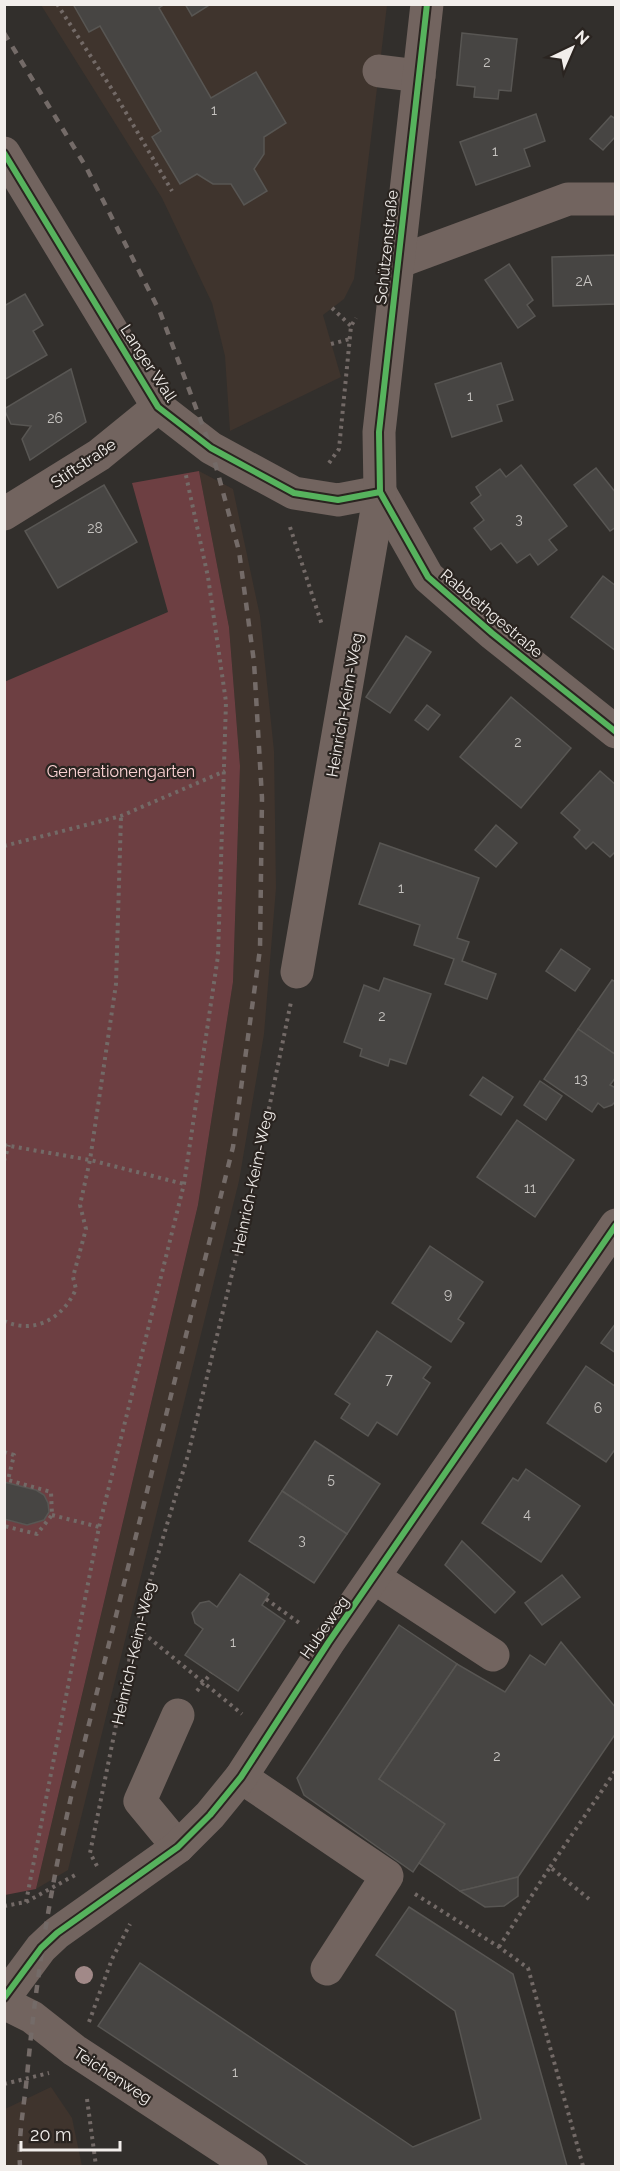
<svg xmlns="http://www.w3.org/2000/svg" width="620" height="2171" font-family="Raleway,sans-serif">
<style>
.built{fill:#3f342d}
.green{fill:#6d3f42}
.building{fill:#474543;stroke:#585653;stroke-width:1.5}
.lines{fill:none;stroke-linecap:round;stroke-linejoin:round}
.path{stroke:#736a67;stroke-width:4;stroke-dasharray:3 4.5;stroke-linecap:butt}
.minor{stroke:#72645f;stroke-width:33}
.rail{stroke:#746b68;stroke-width:4.5;stroke-dasharray:8 8;stroke-linecap:butt}
.cycleway-casing{stroke:#2a2420;stroke-width:10}
.cycleway{stroke:#56b35d;stroke-width:6}
.tree{fill:#a18988}
.labels{text-anchor:middle;stroke-width:4.5;stroke-linejoin:round;paint-order:stroke}
.number-label{font-size:14px;fill:#c7c4c1}
.street-label{font-size:16px;fill:#f2eeeb;stroke:#2a2420}
.park-label{font-size:16px;fill:#fcd3d4;stroke:#2a2420}
</style>
<rect width="100%" height="100%" fill="#322f2c"/>
<g class="built">
<polygon points="41,5 387,5 354,279 344,299 323,315 341,377 230,431 225,356 212,303 162,198"/>
<polygon points="199,471 233,489 260,616 274,751 276,888 264,1034 239,1181 68,1870 36,1889 198,1205 233,982 240,766 229,627"/>
<polygon points="51,2087 72,2118 82,2166 5,2166 5,2109"/>
</g>
<polygon class="green" points="199,471 229,627 240,766 233,982 198,1205 36,1889 5,1895 4,682 168,612 132,483"/>
<g class="building">
<polygon points="73,4 165,4 159,8 211,98 256,72 286,123 264,137 264,154 254,169 267,191 244,205 231,184 213,184 197,174 180,184 152,137 161,131 100,26 89,32"/>
<polygon points="185,4 211,4 192,16"/>
<polygon points="462,33 517,39 511,91 499,90 498,99 474,97 475,87 457,85"/>
<polygon points="536,114 545,141 524,149 530,166 476,185 460,142"/>
<polygon points="611,116 616,119 616,136 603,150 590,139"/>
<polygon points="616,255 616,304 553,306 552,257"/>
<polygon points="509,264 533,300 527,305 535,316 518,328 485,280"/>
<polygon points="25,294 43,325 33,331 47,355 4,380 4,306"/>
<polygon points="501,363 513,400 497,405 502,421 452,437 435,384"/>
<polygon points="71,369 86,422 30,460 22,439 31,426 11,424 4,409"/>
<polygon points="521,465 567,526 549,540 557,550 538,565 530,554 517,563 501,543 491,550 474,528 484,520 471,503 481,495 476,487 500,469 506,477"/>
<polygon points="596,468 616,493 616,527 610,531 574,485"/>
<polygon points="104,485 137,542 58,588 25,531"/>
<polygon points="603,576 616,586 616,651 571,617"/>
<polygon points="406,636 431,652 390,713 366,697"/>
<polygon points="511,697 571,748 521,808 460,757"/>
<polygon points="427,705 440,715 428,730 415,720"/>
<polygon points="600,771 616,785 616,851 610,857 593,842 586,849 574,837 580,830 561,813"/>
<polygon points="496,825 517,843 496,867 475,850"/>
<polygon points="380,843 479,878 457,938 469,942 462,961 496,974 487,999 445,984 454,959 414,945 420,925 359,904"/>
<polygon points="561,949 590,969 575,991 546,971"/>
<polygon points="384,978 431,994 406,1064 390,1059 388,1066 360,1056 362,1049 344,1042 364,985 379,991"/>
<polygon points="612,980 616,982 616,1055 578,1029"/>
<polygon points="578,1029 616,1055 616,1077 610,1085 616,1088 616,1101 612,1105 604,1108 598,1103 592,1112 544,1079"/>
<polygon points="483,1077 513,1097 501,1115 470,1095"/>
<polygon points="540,1081 562,1096 546,1120 524,1105"/>
<polygon points="517,1120 574,1160 535,1217 477,1177"/>
<polygon points="430,1246 483,1282 458,1319 464,1323 451,1342 392,1303"/>
<polygon points="616,1323 616,1353 601,1343"/>
<polygon points="377,1331 431,1367 423,1378 430,1383 397,1435 377,1422 368,1436 341,1418 350,1404 335,1394"/>
<polygon points="586,1366 616,1387 616,1448 606,1462 547,1423"/>
<polygon points="315,1441 380,1484 347,1534 282,1491"/>
<polygon points="526,1469 580,1506 541,1562 482,1523 513,1478 518,1481"/>
<polygon points="4,1482 36,1490 44,1495 48,1503 49,1512 44,1520 27,1525 4,1519"/>
<polygon points="282,1491 347,1534 314,1583 249,1541"/>
<polygon points="462,1541 515,1592 495,1613 445,1565"/>
<polygon points="240,1574 269,1594 262,1605 285,1621 238,1691 185,1655 203,1629 195,1623 192,1613 200,1603 209,1601 217,1607"/>
<polygon points="562,1575 580,1597 542,1625 525,1603"/>
<polygon points="399,1625 457,1664 379,1779 445,1824 413,1872 304,1795 297,1778"/>
<polygon points="561,1642 616,1708 616,1733 518,1877 460,1891 419,1863 445,1824 379,1779 457,1664 505,1692 530,1655 545,1665"/>
<polygon points="518,1877 518,1896 504,1906 485,1907 460,1891"/>
<polygon points="409,1907 513,1974 567,2166 309,2166 98,2026 140,1963 413,2147 481,2119 455,2011 376,1955"/>
</g>
<g class="lines">
<g class="path">
<polyline points="57,4 115,94 172,191"/>
<polyline points="332,308 351,326"/>
<polyline points="331,344 350,339"/>
<polyline points="329,463 339,449 351,326 356,318"/>
<polyline points="290,527 322,625"/>
<polyline points="4,846 121,816 225,771"/>
<polyline points="4,1145 90,1160 184,1184"/>
<polyline points="4,1161 9,1145"/>
<path d="M 4,1321 C 35,1335 63,1318 76,1289 L 73,1277 L 86,1229 L 80,1205 L 90,1160 L 116,984 L 121,816"/>
<polyline points="4,1452 14,1455 8,1480 51,1492 52,1515 37,1534 4,1526"/>
<polyline points="52,1515 99,1527"/>
<polyline points="266,1599 302,1625"/>
<polyline points="137,1628 242,1714"/>
<polyline points="197,1691 211,1673"/>
<polyline points="97,1866 90,1853 136,1627 188,1455 250,1200 291,1002"/>
<polyline points="550,1867 616,1770"/>
<polyline points="415,1894 499,1947 528,1968 583,2166"/>
<polyline points="26,1902 99,1527 184,1184 218,956 226,702 208,577 185,471"/>
<polyline points="4,1906 26,1902 77,1874"/>
<polyline points="499,1947 550,1867 589,1899"/>
<polyline points="89,2022 112,1959 130,1924"/>
<polyline points="4,2084 49,2073"/>
<polyline points="87,2099 96,2166"/>
</g>
<g class="minor">
<polyline points="379,71 419,76"/>
<polyline points="4,153 158,407 211,448 294,493 338,500 380,492"/>
<polyline points="398,262 568,199 616,199"/>
<polyline points="380,492 428,577 492,633 616,732"/>
<polyline points="4,514 99,455 158,407"/>
<polyline points="297,972 380,492 379,432 427,4"/>
<polyline points="375,1578 493,1655"/>
<polyline points="241,1777 387,1876 327,1969"/>
<polyline points="178,1847 140,1801 178,1715"/>
<polyline points="4,1998 41,1948 57,1933 178,1847 210,1815 241,1777 328,1643 616,1225"/>
<polyline points="4,2003 32,2017 74,2050 251,2166"/>
</g>
<path class="rail" d="M 4,33 L 86,167 L 160,312 L 211,448 L 239,551 L 254,662 L 262,798 L 260,949 L 233,1147 L 73,1788 C 51,1885 36,1977 27,2076 C 24,2107 18,2136 20,2166"/>
<defs>
<g id="cycleway">
<polyline points="427,4 379,432 380,492 428,577 492,633 616,732"/>
<polyline points="4,153 158,407 211,448 294,493 338,500 380,492"/>
<polyline points="4,1998 41,1948 57,1933 178,1847 210,1815 241,1777 328,1643 616,1225"/>
</g>
</defs>
<use href="#cycleway" class="cycleway-casing"/>
<use href="#cycleway" class="cycleway"/>
</g>
<circle class="tree" cx="84" cy="1975" r="9"/>
<g class="labels">
<g class="number-label">
<text x="487" y="67">2</text>
<text x="214" y="115">1</text>
<text x="495" y="156">1</text>
<text x="584" y="286">2A</text>
<text x="470" y="401">1</text>
<text x="55" y="423">26</text>
<text x="519" y="524">3</text>
<text x="95" y="533">28</text>
<text x="518" y="747">2</text>
<text x="401" y="893">1</text>
<text x="382" y="1021">2</text>
<text x="581" y="1084">13</text>
<text x="530" y="1193">11</text>
<text x="448" y="1299">9</text>
<text x="389" y="1384">7</text>
<text x="598" y="1413">6</text>
<text x="331" y="1484">5</text>
<text x="527" y="1519">4</text>
<text x="302" y="1545">3</text>
<text x="233" y="1647">1</text>
<text x="497" y="1761">2</text>
<text x="235" y="2077">1</text>
</g>
<g class="street-label">
<text transform="translate(386 247) rotate(-84)" y="6">Schützenstraße</text>
<text transform="translate(149 363) rotate(57)" y="6">Langer Wall</text>
<text transform="translate(83 463) rotate(-34)" y="6">Stiftstraße</text>
<text transform="translate(492 613) rotate(40)" y="6">Rabbethgestraße</text>
<text transform="translate(344 705) rotate(-80)" y="6">Heinrich-Keim-Weg</text>
<text transform="translate(252 1182) rotate(-78)" y="6">Heinrich-Keim-Weg</text>
<text transform="translate(324 1627) rotate(-55)" y="6">Hubeweg</text>
<text transform="translate(133 1653) rotate(-77)" y="6">Heinrich-Keim-Weg</text>
<text transform="translate(113 2075) rotate(33)" y="6">Teichenweg</text>
</g>
<g class="park-label">
<text x="121" y="777">Generationengarten</text>
</g>
</g>
<rect width="620" height="2171" fill="none" stroke="#f2eeeb" stroke-width="12"/>
<g transform="translate(572 48) rotate(44)" stroke="#2a2420" stroke-width="4.5" paint-order="stroke">
<path d="M0-4.5L10 22L0 15L-10 22Z" fill="#f2eeeb"/>
<text y="-9" font-size="16" font-weight="bold" text-anchor="middle" fill="#f2eeeb">N</text>
</g>
<path d="M21 2141v9h99v-9" fill="none" stroke="#f2eeeb" stroke-width="3"/>
<text x="30" y="2141" font-size="18" fill="#f2eeeb" stroke="#2a2420" stroke-width="4.5" paint-order="stroke">20 m</text>
</svg>
